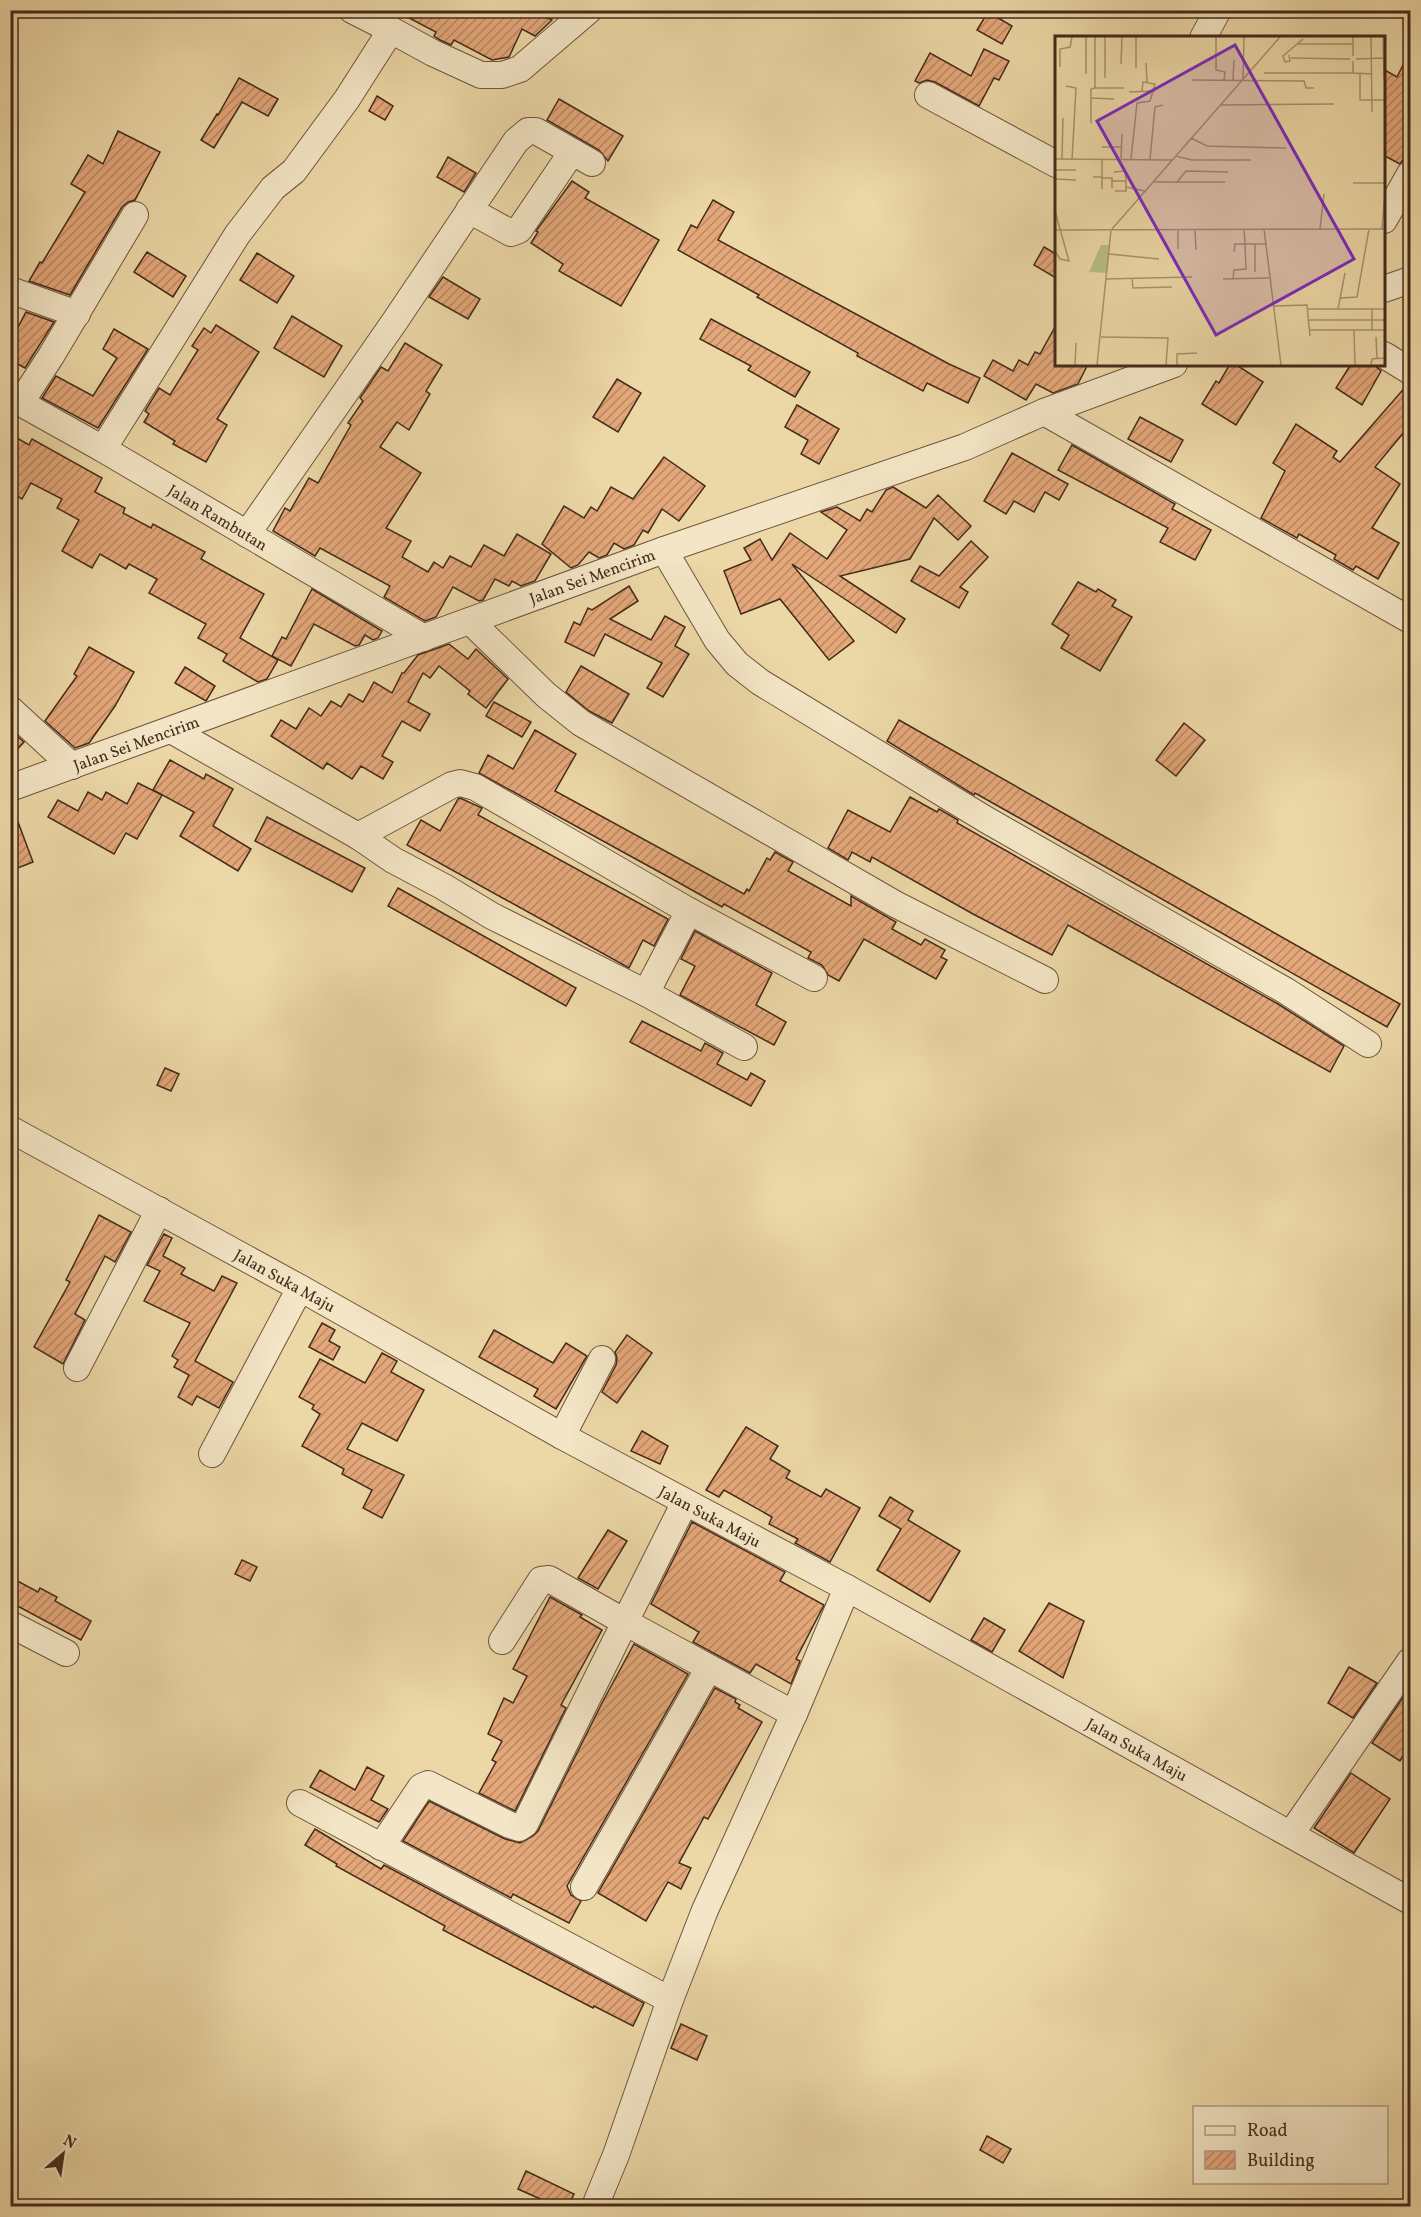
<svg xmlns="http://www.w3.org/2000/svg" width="1421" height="2217" font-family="Vollkorn,serif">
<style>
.building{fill:url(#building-hatch);stroke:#442a1b;stroke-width:1.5}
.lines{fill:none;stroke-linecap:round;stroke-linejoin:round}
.minor-casing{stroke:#6e553e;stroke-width:28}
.minor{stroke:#f3e5c5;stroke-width:26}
.labels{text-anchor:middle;stroke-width:4.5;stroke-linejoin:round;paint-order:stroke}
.street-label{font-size:16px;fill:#442a1b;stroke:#f3e5c5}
.inset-road{fill:none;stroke:#a9926e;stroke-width:1.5}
.view{fill:#7b2cbf;fill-opacity:0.15;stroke:#7b2cbf;stroke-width:3}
.inset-edge{fill:none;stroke:#442a1b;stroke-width:3}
</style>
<defs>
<pattern id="building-hatch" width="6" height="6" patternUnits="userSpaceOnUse" patternTransform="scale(1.5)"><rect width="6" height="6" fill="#e4a779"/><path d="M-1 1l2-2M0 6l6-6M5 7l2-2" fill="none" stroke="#ba8862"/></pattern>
</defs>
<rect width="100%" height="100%" fill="#ecd7a6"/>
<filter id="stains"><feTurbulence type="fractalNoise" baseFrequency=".00333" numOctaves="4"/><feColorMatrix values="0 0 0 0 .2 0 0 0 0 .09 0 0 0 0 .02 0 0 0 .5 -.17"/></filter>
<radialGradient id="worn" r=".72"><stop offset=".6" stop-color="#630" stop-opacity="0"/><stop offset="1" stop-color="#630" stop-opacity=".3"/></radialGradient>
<g class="building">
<polygon points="394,10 532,10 552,20 535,36 522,29 509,57 492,60 454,40 451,45 440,40 434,36 436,32"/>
<polygon points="988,12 1012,26 1002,44 977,30"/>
<polygon points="984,49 1009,61 999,80 994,78 979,106 935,82 927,80 919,83 915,81 930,53 971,76"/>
<polygon points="1410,51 1410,149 1400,164 1383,155 1383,69 1397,77"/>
<polygon points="239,78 278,99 268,116 242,102 214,148 201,140 217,114 218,115"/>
<polygon points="377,96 393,106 385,120 369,111"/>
<polygon points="559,99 623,136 608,161 599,150 547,120"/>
<polygon points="118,131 160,152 135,200 128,202 122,207 70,295 29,281 40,262 42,263 85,192 71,184 88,155 103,164"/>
<polygon points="448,157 476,173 464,192 437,177"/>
<polygon points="572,181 589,192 585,198 659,240 621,306 559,271 563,264 531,243 538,232 536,231"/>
<polygon points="713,200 734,212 718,240 949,364 980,378 968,403 927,383 923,391 857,356 858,353 757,297 759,295 678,250 691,225 697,228"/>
<polygon points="1044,247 1056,254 1056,278 1034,265"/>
<polygon points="147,252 186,276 173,297 134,272"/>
<polygon points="257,253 294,276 277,303 240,280"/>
<polygon points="443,277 480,299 468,319 429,297"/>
<polygon points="26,312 54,322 25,368 10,360 10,326 17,329"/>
<polygon points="292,316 342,346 324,377 274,348"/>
<polygon points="711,319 810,372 795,397 748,370 751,366 700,339"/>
<polygon points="216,325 259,352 217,419 227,425 206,462 173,444 175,441 144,422 149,414 145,411 159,388 170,395 198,350 192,346 204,328 211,333"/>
<polygon points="1056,325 1056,364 1088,364 1078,384 1053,393 1036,384 1026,400 984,376 993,360 1013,371 1019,360 1028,365 1035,352 1040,354"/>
<polygon points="114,329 148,349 98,428 42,398 56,376 93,396 117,358 103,349"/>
<polygon points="405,343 442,365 426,391 430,394 409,430 397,422 380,447 421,473 386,528 411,541 402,557 428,572 434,562 443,568 450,556 471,567 484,545 504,556 517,534 551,554 535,581 521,586 512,581 509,586 495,579 483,600 479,601 453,587 436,617 425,621 384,597 390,586 320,548 315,556 273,531 285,508 290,511 309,478 318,483 351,425 348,423 363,401 360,398 381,367 388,371"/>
<polygon points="1230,364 1235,364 1263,382 1236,425 1202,404 1216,381 1219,383"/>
<polygon points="1351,364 1373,364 1381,371 1362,405 1336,388"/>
<polygon points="617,379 641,393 618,432 593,417"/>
<polygon points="1407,385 1410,386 1410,425 1375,467 1400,484 1372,528 1399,543 1378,579 1356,566 1353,570 1334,559 1336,555 1299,534 1297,538 1261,518 1285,471 1273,463 1296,424 1337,451 1333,457 1340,462"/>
<polygon points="797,405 839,429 819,464 801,454 808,440 785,427"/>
<polygon points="1140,417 1183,440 1171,462 1128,439"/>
<polygon points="10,434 29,445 32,439 102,478 95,492 125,508 123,513 151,528 153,524 205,552 201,559 264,594 240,638 278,660 267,679 258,682 223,661 227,654 198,638 206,624 149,593 157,579 129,564 126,569 100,554 92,568 62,551 79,520 57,508 62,499 31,483 22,499 10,492"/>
<polygon points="1072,445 1175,504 1172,509 1211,530 1195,560 1160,542 1168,528 1058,470"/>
<polygon points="1012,453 1068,484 1059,500 1045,492 1034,512 1014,501 1006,514 984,501"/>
<polygon points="664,457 705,486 679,521 662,509 648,533 643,530 634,545 624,549 614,543 607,555 599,558 589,552 578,565 571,568 542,544 564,506 584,518 591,507 597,511 611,487 633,499"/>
<polygon points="893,487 926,508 938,495 971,526 958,540 934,518 910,559 840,576 905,619 896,633 792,564 854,641 829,660 780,599 741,614 724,571 751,560 744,548 760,539 772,560 790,533 827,559 847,530 821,512 837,507 860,521 867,509 872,512 886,490"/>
<polygon points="971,541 988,557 960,587 968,592 959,608 911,581 920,566 939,576"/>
<polygon points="1078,582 1096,592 1098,589 1116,600 1112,606 1132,617 1100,671 1061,648 1069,635 1052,624"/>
<polygon points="629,586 638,601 610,619 651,640 665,616 685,627 675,646 689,654 663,697 647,688 662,663 605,634 594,656 565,642 574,622 580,625 588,608 592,610"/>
<polygon points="312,589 382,631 378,638 373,640 365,635 359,645 355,646 314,624 291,666 272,656 282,637 286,639"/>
<polygon points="449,644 468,659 476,649 508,679 486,708 468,694 470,691 439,666 430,678 423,673 408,702 430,714 420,731 402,721 382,756 393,762 383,779 361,766 352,779 327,763 323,769 271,736 281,720 296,729 309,708 321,716 331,701 341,707 349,694 363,702 374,682 392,693 402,673 404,673 418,655"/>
<polygon points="89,647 134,672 115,706 89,743 75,748 45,721 77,676 74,674"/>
<polygon points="581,666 629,694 612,723 589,711 566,692"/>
<polygon points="185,667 215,686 206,701 175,683"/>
<polygon points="494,702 531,722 522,737 486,716"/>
<polygon points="899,720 1400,1004 1387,1027 1014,815 975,793 974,795 887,741"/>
<polygon points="1184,723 1205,740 1176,776 1156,760"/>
<polygon points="10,730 24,742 10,757"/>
<polygon points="535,730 576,754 555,791 744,894 747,889 749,891 767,858 770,860 775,852 793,862 788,871 851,906 851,896 896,922 892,929 921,945 925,939 945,950 941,957 947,960 936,979 864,939 839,981 828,975 822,965 808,958 811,952 724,904 722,907 674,880 479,773 488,755 513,769"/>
<polygon points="170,760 204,779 206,774 233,789 213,826 251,849 238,871 180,836 194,812 153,790"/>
<polygon points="138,783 162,795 137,839 126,833 114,854 48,817 58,800 78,811 88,792 102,800 106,792 127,804"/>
<polygon points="910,797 937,812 939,809 958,820 957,823 1278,1004 1344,1046 1330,1072 1068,925 1052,955 973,914 872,857 870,862 852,852 848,860 828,848 848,810 890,832"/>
<polygon points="460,798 482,808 478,815 668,919 654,946 643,940 629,968 407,845 421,820 440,831 458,799"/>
<polygon points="12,806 33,862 10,871 10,807"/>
<polygon points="267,817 365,868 352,892 255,841"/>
<polygon points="398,888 576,988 566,1006 388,906"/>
<polygon points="695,931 772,973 756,1005 786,1022 774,1045 680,995 695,966 681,959"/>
<polygon points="642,1021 701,1051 705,1043 723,1053 717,1064 747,1080 751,1073 765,1081 751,1106 630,1042"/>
<polygon points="165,1068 179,1074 171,1091 157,1085"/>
<polygon points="99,1215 131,1232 115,1262 105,1256 75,1314 85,1320 63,1364 34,1347 70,1282 66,1280"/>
<polygon points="164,1234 172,1238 163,1256 185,1268 181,1274 214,1291 222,1276 237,1283 195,1361 233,1382 219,1408 197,1396 192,1405 178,1397 189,1375 174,1367 178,1360 172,1356 190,1323 144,1301 160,1271 147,1265"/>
<polygon points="322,1323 335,1330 329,1341 340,1347 333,1360 309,1347"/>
<polygon points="494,1330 553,1363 566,1343 587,1356 556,1409 534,1396 538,1389 479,1357"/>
<polygon points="627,1335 652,1353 617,1403 602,1392 616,1365 617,1358 615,1352"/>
<polygon points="382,1353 397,1361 391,1372 424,1390 397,1441 362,1423 347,1449 404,1475 382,1518 363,1508 372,1490 342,1474 344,1469 302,1446 320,1414 312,1409 314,1405 299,1397 320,1359 365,1383"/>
<polygon points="746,1427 778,1446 770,1459 790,1471 786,1478 821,1497 826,1489 860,1508 830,1562 795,1543 798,1539 769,1524 772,1517 724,1490 719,1497 706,1490"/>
<polygon points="642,1431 668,1446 660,1464 631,1451"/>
<polygon points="890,1497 913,1511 908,1520 960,1551 930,1602 877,1570 901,1529 879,1516"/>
<polygon points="692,1522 785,1572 780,1581 824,1605 796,1659 800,1661 791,1684 756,1664 750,1673 693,1642 699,1632 651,1604"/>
<polygon points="608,1530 627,1541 598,1589 578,1578"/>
<polygon points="242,1560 257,1567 250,1581 235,1574"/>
<polygon points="10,1577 38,1592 40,1588 57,1597 55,1601 91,1621 81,1640 10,1602"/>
<polygon points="550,1597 582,1615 580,1617 602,1630 561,1705 566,1708 515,1811 479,1793 496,1762 492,1760 502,1741 488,1734 504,1698 513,1703 527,1676 513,1669"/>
<polygon points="1049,1603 1084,1621 1063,1678 1019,1651"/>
<polygon points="984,1618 1005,1630 992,1652 971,1640"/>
<polygon points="634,1644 688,1674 567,1886 571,1895 581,1901 569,1923 513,1894 511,1898 403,1841 429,1801 505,1839 520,1843 533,1836 538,1831 603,1701"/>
<polygon points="1349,1667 1377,1683 1353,1718 1328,1703"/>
<polygon points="1410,1687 1410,1744 1400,1761 1372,1743"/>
<polygon points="715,1688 736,1699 735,1702 740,1705 738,1708 762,1722 708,1819 704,1817 679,1863 691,1868 681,1889 668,1882 646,1921 598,1893"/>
<polygon points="367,1767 384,1776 371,1800 388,1809 379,1822 310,1787 320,1770 355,1790"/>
<polygon points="1351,1773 1390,1799 1354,1853 1314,1828"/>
<polygon points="315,1829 381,1869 384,1865 644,2003 633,2026 594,2006 593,2008 443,1930 445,1926 336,1866 337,1864 305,1845"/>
<polygon points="681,2024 707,2036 697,2060 671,2048"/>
<polygon points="987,2136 1011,2149 1003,2163 980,2150"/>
<polygon points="526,2171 574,2194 568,2206 556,2206 518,2189"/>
</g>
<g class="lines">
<defs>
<g id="minor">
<polyline points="352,10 391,30"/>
<polyline points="1203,38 1218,10"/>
<polyline points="928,95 1056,164"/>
<polyline points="469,210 511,233 519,230 572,152"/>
<polyline points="1384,220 1410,174"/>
<polyline points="1384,289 1410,280"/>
<polyline points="10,290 77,314"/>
<polyline points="1384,355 1410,371"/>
<polyline points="10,397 103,449 424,638"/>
<polyline points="21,402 51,356 135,215"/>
<polyline points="1044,412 1410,620"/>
<polyline points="103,449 237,235 273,188 294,171 347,99 391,30 433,53 481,75 502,75 520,69 589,10"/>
<polyline points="247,534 395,321 516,141 528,131 536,131 592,163"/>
<polyline points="664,550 717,640 737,664 760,682 985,819 1286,991 1368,1044"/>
<polyline points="470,621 546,695 581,723 895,904 1045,980"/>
<polyline points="10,709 72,766"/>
<polyline points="171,730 358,836 393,860 444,887 492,916 646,993 744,1047"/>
<polyline points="10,788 664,550 965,447 1044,412 1174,364"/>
<polyline points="358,836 452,785 460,783 475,787 689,911 814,978"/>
<polyline points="646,993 689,911"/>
<polyline points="10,1129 300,1288 562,1436 847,1588 1410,1901"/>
<polyline points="77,1368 159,1210"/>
<polyline points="562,1436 602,1359"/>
<polyline points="212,1454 300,1288"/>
<polyline points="10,1624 66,1653"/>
<polyline points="502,1641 541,1580 549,1579 625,1622 685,1502"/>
<polyline points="300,1803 670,2000"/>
<polyline points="1291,1834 1410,1661"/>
<polyline points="381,1847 421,1787 428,1784 510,1825 519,1828 525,1824 625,1622 794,1714"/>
<polyline points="584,1887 709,1668"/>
<polyline points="595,2206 616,2155 670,2000 705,1910 794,1714 847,1588"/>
</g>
</defs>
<use href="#minor" class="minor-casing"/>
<use href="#minor" class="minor"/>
</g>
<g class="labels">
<g class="street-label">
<text transform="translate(218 517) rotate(31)" y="6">Jalan Rambutan</text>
<text transform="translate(592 576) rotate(-20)" y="6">Jalan Sei Mencirim</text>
<text transform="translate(136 743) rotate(-20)" y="6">Jalan Sei Mencirim</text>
<text transform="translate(285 1280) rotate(29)" y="6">Jalan Suka Maju</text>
<text transform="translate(710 1516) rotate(28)" y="6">Jalan Suka Maju</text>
<text transform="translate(1137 1749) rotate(29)" y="6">Jalan Suka Maju</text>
</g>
</g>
<g transform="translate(1055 36)">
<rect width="330" height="330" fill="#ecd7a6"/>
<path d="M 46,209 L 54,209 L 52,237 L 34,236 Z" fill="#b8be87"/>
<path class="inset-road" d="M 31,1 L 31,38M 40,1 L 40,52 L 69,52M 81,1 L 81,32M 161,1 L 161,34 L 170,36 L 169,44M 316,1 L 317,76M 328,1 L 329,43M 243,8 L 298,8M 234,19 L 235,25 L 230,26 L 228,20 L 248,3M 298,20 L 298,1M 236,22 L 295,23M 301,23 L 329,22M 91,27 L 92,46M 66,28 L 67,1M 5,31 L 5,13 L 15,11 L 17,1M 209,37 L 298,37 L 298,25M 298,37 L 317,38M 305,38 L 305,64 L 330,64M 50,42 L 50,1M 188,42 L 189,1M 137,44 L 249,45 L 251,52 L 259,52M 178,44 L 179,24M 11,50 L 21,52 L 17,124M 74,56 L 100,55M 36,62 L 59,63M 166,69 L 279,68M 36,87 L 36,53 L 40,52M 136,102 L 152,110 L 231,112M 47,111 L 67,111M 121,120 L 137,124 L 196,124M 66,122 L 67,98M 0,123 L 117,124M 7,123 L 8,82M 76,123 L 82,67 L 95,65 L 100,48 L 88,46 L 87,55M 95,123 L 100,71 L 108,69M 0,134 L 21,134M 38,141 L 47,141 L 47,123M 0,143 L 21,144M 57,145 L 71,145 L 70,135 L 59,136M 99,146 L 170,146M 122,146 L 131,135 L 173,136M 298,147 L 330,147M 71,151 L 90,155M 47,153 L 47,142 L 57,142 L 57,152M 60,155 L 71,155 L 71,145M 0,175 L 14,225 L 5,223 L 0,215M 57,193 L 225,1M 123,193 L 123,213M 140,193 L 141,214M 209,193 L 226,329M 265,193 L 269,158M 327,193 L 330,156M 0,194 L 330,193M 179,216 L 180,208 L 190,208 L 189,193M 54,218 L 104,223M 200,236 L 200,208M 77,242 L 78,252 L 117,251M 51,243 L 137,241M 168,243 L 214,242M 178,243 L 179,234 L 191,233 L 190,208 L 211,208M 285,262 L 302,261 L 314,193M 219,270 L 252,269 L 255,300M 253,273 L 330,273M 283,273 L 290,237M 254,284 L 330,284M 255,294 L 330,294M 299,294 L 300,329M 317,294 L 317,273M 46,301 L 113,302 L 111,329M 321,301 L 322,322M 20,329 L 21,307M 42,329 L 56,194M 122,329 L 122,318 L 142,317M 316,329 L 317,323 L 330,322"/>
<path class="view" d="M 180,9 L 299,223 L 161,299 L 42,85 Z"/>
<rect width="330" height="330" class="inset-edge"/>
</g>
<rect width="1421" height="2217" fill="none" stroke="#ecd7a6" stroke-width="36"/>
<rect x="12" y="12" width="1397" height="2193" fill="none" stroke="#442a1b" stroke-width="3"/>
<rect x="18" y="18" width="1385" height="2181" fill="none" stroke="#442a1b" stroke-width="1.5"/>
<rect x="1193" y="2106" width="195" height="78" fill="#f3e5c5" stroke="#ad9a81" stroke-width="1.5"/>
<rect x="1205" y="2126" width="30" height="9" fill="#f3e5c5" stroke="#ad9a81" stroke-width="1.5"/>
<text x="1247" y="2136" font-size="18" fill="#442a1b">Road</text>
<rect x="1205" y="2151" width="30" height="18" fill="url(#building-hatch)" stroke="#ad9a81" stroke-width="1.5"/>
<text x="1247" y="2166" font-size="18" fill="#442a1b">Building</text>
<g transform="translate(63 2154) rotate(29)" stroke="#f3e5c5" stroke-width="4.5" paint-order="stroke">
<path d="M0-4.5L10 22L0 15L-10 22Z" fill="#442a1b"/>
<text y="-9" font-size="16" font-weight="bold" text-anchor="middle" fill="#442a1b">N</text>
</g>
<rect width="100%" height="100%" filter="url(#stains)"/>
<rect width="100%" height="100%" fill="url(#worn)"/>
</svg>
